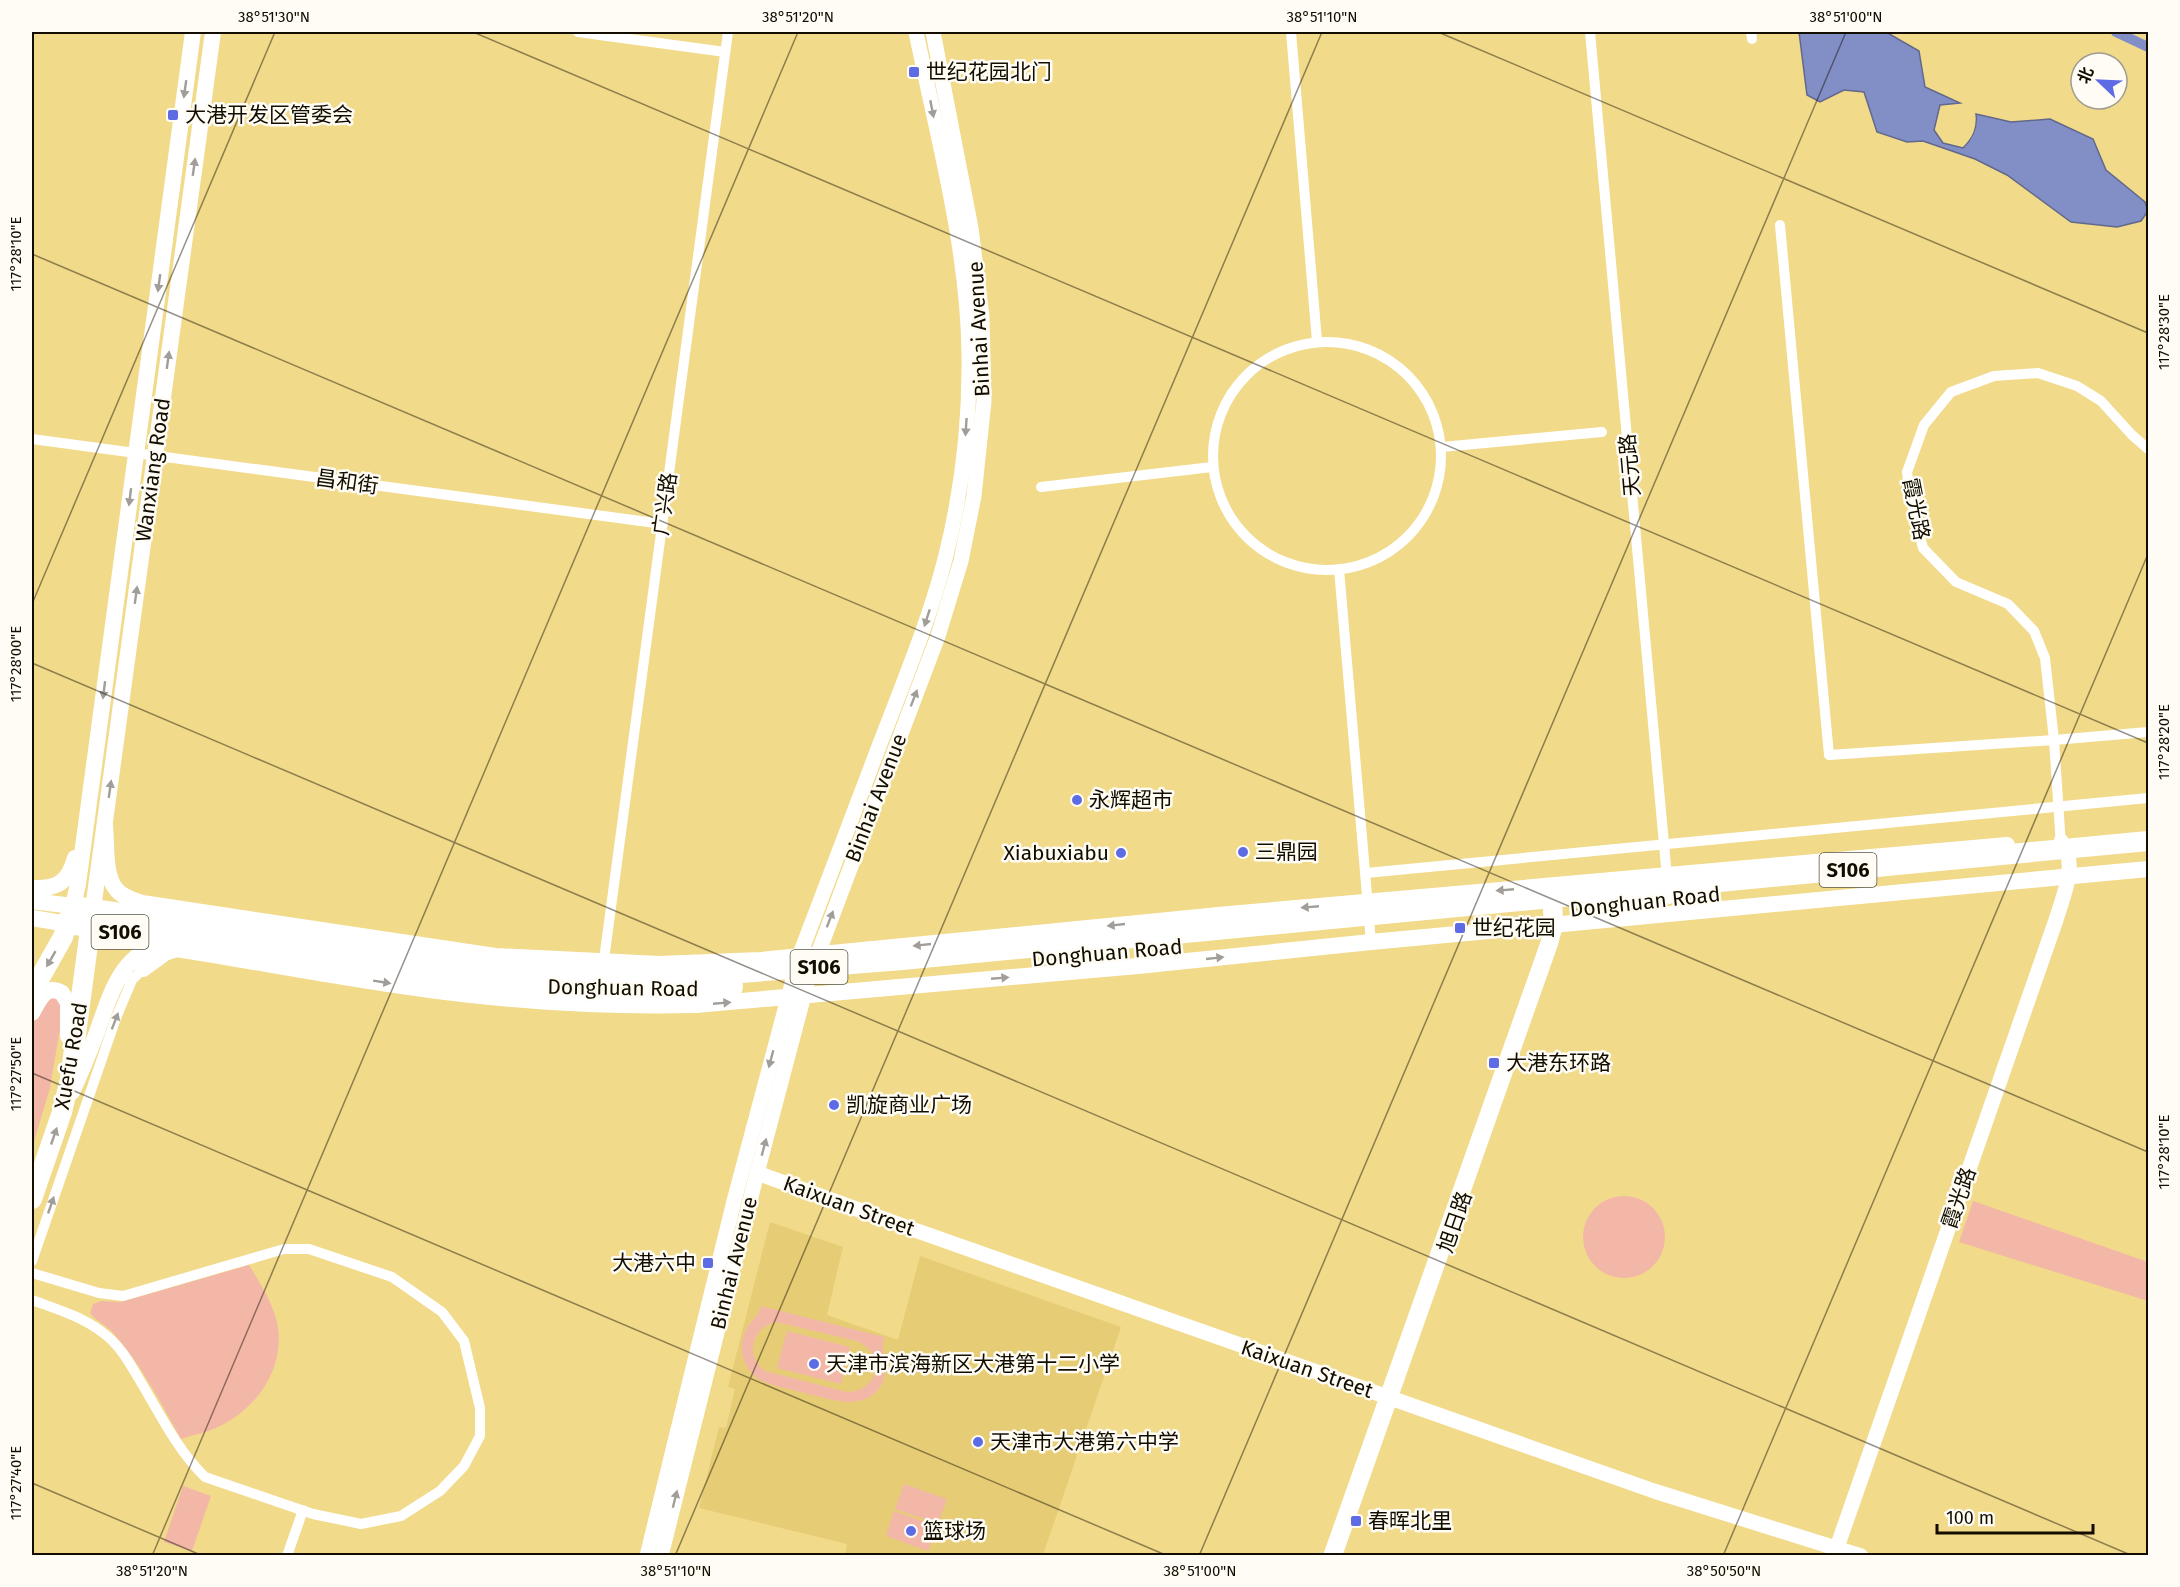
<svg xmlns="http://www.w3.org/2000/svg" width="2180" height="1587" font-family="'Fira Sans','Noto Sans SC',sans-serif">
<style>
.built{fill:#e6cd75}
.green{fill:#f3b7a8;fill-rule:evenodd}
.water{fill:#828fc7;stroke:#61688b;stroke-width:1.5}
.lines{fill:none;stroke-linecap:round;stroke-linejoin:round}
.canal{stroke:#828fc7;stroke-width:10}
.street{stroke:#fff;stroke-width:10}
.secondary{stroke:#fff;stroke-width:15}
.primary{stroke:#fff;stroke-width:16}
.highway{stroke:#fff;stroke-width:20}
.oneway{fill:#a19e99}
.ticks{fill:none;stroke:#130d00;stroke-width:1.5;stroke-opacity:0.45}
.poi-dot{fill:#5d6ce4;stroke:#fefcf4;stroke-width:2}
.labels{text-anchor:middle;stroke-width:5;stroke-linejoin:round;paint-order:stroke}
.shield{fill:#fefcf4;stroke:#5a5549;stroke-width:1.5}
.shield-label{font-size:20px;font-weight:bold;fill:#130d00}
.poi-label{font-size:21px;fill:#130d00;stroke:#fefcf4;text-anchor:start}
.street-label{font-size:21px;fill:#130d00;stroke:#fefcf4}
.neatline{fill:none;stroke:#130d00;stroke-width:2}
.ticks-label{font-size:15px;text-anchor:middle;fill:#130d00}
</style>
<rect width="100%" height="100%" fill="#f1da8a"/>
<polygon class="built" points="770,1222 843,1247 827,1315 898,1340 920,1256 1121,1327 1043,1555 845,1555 847,1544 699,1508 719,1427 726,1428 735,1389 728,1387"/>
<g class="green">
<polygon points="54,996 64,1005 50,1088 32,1148 32,1022 44,1000"/>
<circle cx="1624" cy="1237" r="41"/>
<polygon points="1973,1201 2148,1262 2148,1301 1959,1242"/>
<path d="M 249,1265 C 261,1285 275,1306 278,1328 C 284,1372 254,1411 216,1428 C 205,1433 192,1435 181,1439 C 161,1403 142,1366 115,1335 C 108,1326 97,1322 90,1313 L 93,1304 L 101,1301 L 121,1302 Z"/>
<path d="M 761,1306 L 884,1337 C 880,1352 889,1365 883,1381 C 869,1414 829,1399 804,1393 C 789,1389 773,1386 759,1380 C 744,1368 736,1349 746,1330 C 751,1319 758,1318 761,1306 ZM 776,1322 L 857,1341 C 887,1354 879,1391 847,1392 L 765,1371 C 744,1356 752,1327 776,1322 Z"/>
<polygon points="787,1331 850,1347 841,1384 777,1368"/>
<polygon points="904,1484 947,1499 938,1524 895,1509"/>
<polygon points="183,1486 211,1496 192,1551 164,1542"/>
<polygon points="894,1511 937,1526 928,1551 886,1536"/>
</g>
<path class="water" d="M 1799,32 L 1886,32 L 1919,51 L 1925,87 L 1960,103 L 1940,105 L 1934,130 L 1943,143 L 1963,148 C 1973,138 1978,128 1976,114 L 2011,122 L 2050,119 L 2093,139 L 2106,170 L 2145,202 L 2148,211 L 2141,221 L 2117,227 L 2071,222 L 2007,175 L 1975,159 L 1923,141 L 1907,142 L 1877,132 L 1864,92 L 1844,90 L 1820,102 L 1807,95 Z"/>
<g class="lines">
<polyline class="canal" points="2116,32 2148,47"/>
<g class="street">
<polyline points="578,32 725,52"/>
<polyline points="1291,32 1317,341"/>
<polyline points="1590,32 1669,899"/>
<polyline points="1751,32 1752,39"/>
<polyline points="1780,225 1829,755 2054,740 2148,732"/>
<circle cx="1327" cy="456" r="114"/>
<polyline points="32,439 663,524"/>
<polyline points="1442,447 1602,432"/>
<polyline points="1041,487 1212,467"/>
<polyline points="1339,569 1371,942"/>
<polyline points="2061,846 2054,740 2045,658 2034,631 2008,604 1956,582 1923,548 1911,501 1907,472 1924,425 1951,392 1994,376 2038,373 2077,386 2101,401 2132,435 2148,449"/>
<polyline points="1366,873 2148,798"/>
<polyline points="603,967 728,32"/>
<polyline points="32,1261 116,1018 132,980 143,969"/>
<path d="M 32,1273 L 99,1293 L 123,1296 L 284,1249 L 309,1249 L 392,1277 L 442,1312 L 464,1341 L 480,1408 L 480,1436 L 464,1466 L 440,1491 L 401,1516 L 361,1524 L 313,1514 L 205,1477 C 177,1450 159,1412 139,1379 C 129,1362 119,1344 102,1332 C 81,1316 56,1309 32,1300"/>
<polyline points="287,1556 303,1510"/>
<polyline points="1328,1556 1545,944 1549,925 1547,895"/>
<polyline points="1337,1556 1553,944 1558,925 1557,895"/>
</g>
<g class="secondary">
<polyline points="757,1173 909,1228 1654,1491 1861,1556"/>
<path d="M 647,1556 L 734,1201 L 799,957 C 827,885 854,813 881,741 C 904,681 929,621 945,559 C 962,492 970,423 969,354 C 968,248 937,136 916,32"/>
<polyline points="661,1556 757,1173 808,980 938,636 961,561 974,496 984,401 982,317 971,228 933,32"/>
<path d="M 1834,1556 L 2056,920 C 2063,896 2079,863 2061,841"/>
</g>
<g class="primary">
<path d="M 105,826 C 107,845 104,875 116,889 C 122,897 133,900 142,903 L 495,956 L 659,964 L 761,960 L 1229,914 L 2007,845"/>
<path d="M 32,888 C 57,889 68,883 75,858"/>
<polyline points="32,901 73,906 78,884 193,32"/>
<polyline points="93,909 213,32"/>
<polyline points="32,918 68,924"/>
<path d="M 143,969 L 165,953 L 177,949 C 264,963 350,980 437,991 C 522,1002 609,1007 695,1005 L 1138,966 L 1371,942 L 2148,869"/>
<path d="M 32,1013 C 39,1001 45,983 62,993 L 68,1003 L 68,1036"/>
<path d="M 72,1092 C 81,1073 89,1053 97,1032 C 113,987 121,954 171,938"/>
</g>
<g class="highway">
<polyline points="68,924 377,968 521,986 621,993 733,987"/>
<polyline points="32,992 63,937 73,906 522,972 632,977 692,977 902,960 2148,841"/>
<polyline points="32,1199 62,1112 70,1079 92,915"/>
</g>
</g>
<defs><path id="oneway-solid" d="M-6-.8H1V-3.2L6.5 0L1 3.2V.8H-6Z" transform="scale(1.5)"/></defs>
<g class="oneway">
<use href="#oneway-solid" transform="translate(185 89) rotate(98)"/>
<use href="#oneway-solid" transform="translate(932 109) rotate(79)"/>
<use href="#oneway-solid" transform="translate(194 167) rotate(-82)"/>
<use href="#oneway-solid" transform="translate(159 283) rotate(98)"/>
<use href="#oneway-solid" transform="translate(168 360) rotate(-82)"/>
<use href="#oneway-solid" transform="translate(966 427) rotate(94)"/>
<use href="#oneway-solid" transform="translate(130 497) rotate(97)"/>
<use href="#oneway-solid" transform="translate(136 595) rotate(-82)"/>
<use href="#oneway-solid" transform="translate(927 618) rotate(108)"/>
<use href="#oneway-solid" transform="translate(104 690) rotate(97)"/>
<use href="#oneway-solid" transform="translate(914 698) rotate(-69)"/>
<use href="#oneway-solid" transform="translate(110 789) rotate(-82)"/>
<use href="#oneway-solid" transform="translate(1505 890) rotate(175)"/>
<use href="#oneway-solid" transform="translate(1310 907) rotate(175)"/>
<use href="#oneway-solid" transform="translate(830 919) rotate(-69)"/>
<use href="#oneway-solid" transform="translate(1116 925) rotate(174)"/>
<use href="#oneway-solid" transform="translate(922 945) rotate(174)"/>
<use href="#oneway-solid" transform="translate(1215 958) rotate(-6)"/>
<use href="#oneway-solid" transform="translate(51 959) rotate(120)"/>
<use href="#oneway-solid" transform="translate(1000 978) rotate(-5)"/>
<use href="#oneway-solid" transform="translate(382 982) rotate(9)"/>
<use href="#oneway-solid" transform="translate(722 1003) rotate(-5)"/>
<use href="#oneway-solid" transform="translate(115 1021) rotate(-69)"/>
<use href="#oneway-solid" transform="translate(771 1059) rotate(105)"/>
<use href="#oneway-solid" transform="translate(54 1136) rotate(-71)"/>
<use href="#oneway-solid" transform="translate(764 1147) rotate(-75)"/>
<use href="#oneway-solid" transform="translate(51 1205) rotate(-71)"/>
<use href="#oneway-solid" transform="translate(675 1499) rotate(-76)"/>
</g>
<path class="ticks" d="M 473,32 L 2148,743M 1438,32 L 2148,333M 32,254 L 2148,1152M 32,604 L 275,32M 32,663 L 2133,1556M 32,1073 L 1168,1556M 32,1483 L 203,1556M 152,1556 L 798,32M 675,1556 L 1322,32M 1199,1556 L 1846,32M 1723,1556 L 2148,554"/>
<g class="poi-dot">
<rect x="908" y="66" width="12" height="12" rx="3"/>
<rect x="167" y="109" width="12" height="12" rx="3"/>
<circle cx="1077" cy="800" r="6"/>
<circle cx="1243" cy="852" r="6"/>
<circle cx="1121" cy="853" r="6"/>
<rect x="1454" y="922" width="12" height="12" rx="3"/>
<rect x="1488" y="1057" width="12" height="12" rx="3"/>
<circle cx="834" cy="1105" r="6"/>
<rect x="702" y="1257" width="12" height="12" rx="3"/>
<circle cx="814" cy="1364" r="6"/>
<circle cx="978" cy="1442" r="6"/>
<rect x="1350" y="1515" width="12" height="12" rx="3"/>
<circle cx="911" cy="1531" r="6"/>
</g>
<g class="labels">
<g class="shield">
<rect x="1819.5" y="853" width="57" height="34" rx="4.5"/>
<rect x="91.5" y="915" width="57" height="34" rx="4.5"/>
<rect x="790.5" y="950" width="57" height="34" rx="4.5"/>
</g>
<g class="shield-label">
<text x="1848" y="877">S106</text>
<text x="120" y="939">S106</text>
<text x="819" y="974">S106</text>
</g>
<g class="poi-label">
<text x="926" y="79">世纪花园北门</text>
<text x="185" y="122">大港开发区管委会</text>
<text x="1089" y="807">永辉超市</text>
<text x="1255" y="859">三鼎园</text>
<text x="1109" y="860" text-anchor="end">Xiabuxiabu</text>
<text x="1472" y="935">世纪花园</text>
<text x="1506" y="1070">大港东环路</text>
<text x="846" y="1112">凯旋商业广场</text>
<text x="696" y="1270" text-anchor="end">大港六中</text>
<text x="826" y="1371">天津市滨海新区大港第十二小学</text>
<text x="990" y="1449">天津市大港第六中学</text>
<text x="1368" y="1528">春晖北里</text>
<text x="923" y="1538">篮球场</text>
</g>
<g class="street-label">
<text transform="translate(979 329) rotate(-93)" y="7">Binhai Avenue</text>
<text transform="translate(1630 465) rotate(-95)" y="7">天元路</text>
<text transform="translate(153 470) rotate(-82)" y="7">Wanxiang Road</text>
<text transform="translate(347 482) rotate(8)" y="7">昌和街</text>
<text transform="translate(665 504) rotate(-82)" y="7">广兴路</text>
<text transform="translate(1916 509) rotate(79)" y="7">霞光路</text>
<text transform="translate(876 798) rotate(-69)" y="7">Binhai Avenue</text>
<text transform="translate(1645 902) rotate(-6)" y="7">Donghuan Road</text>
<text transform="translate(1107 953) rotate(-5)" y="7">Donghuan Road</text>
<text transform="translate(623 988) rotate(1)" y="7">Donghuan Road</text>
<text transform="translate(71 1056) rotate(-80)" y="7">Xuefu Road</text>
<text transform="translate(1959 1198) rotate(-71)" y="7">霞光路</text>
<text transform="translate(849 1206) rotate(20)" y="7">Kaixuan Street</text>
<text transform="translate(1455 1222) rotate(-71)" y="7">旭日路</text>
<text transform="translate(734 1263) rotate(-76)" y="7">Binhai Avenue</text>
<text transform="translate(1307 1369) rotate(19)" y="7">Kaixuan Street</text>
</g>
</g>
<rect width="2180" height="1587" fill="none" stroke="#fefcf4" stroke-width="66"/>
<g transform="translate(2099 81) rotate(293)"><circle r="28" fill="#fefcf4" stroke="#a09c92" stroke-width="1.5"/>
<path d="M0-4.5L10 22L0 15L-10 22Z" fill="#5d6ce4"/>
<text y="-9" font-size="16" font-weight="bold" text-anchor="middle" fill="#130d00">北</text>
</g>
<path d="M1937 1524v9h156v-9" fill="none" stroke="#130d00" stroke-width="3"/>
<text x="1946" y="1524" font-size="18" fill="#130d00" stroke="#fefcf4" stroke-width="4.5" paint-order="stroke">100 m</text>
<rect x="33" y="33" width="2114" height="1521" class="neatline"/>
<g class="ticks-label">
<text x="274" y="22">38°51'30"N</text>
<text x="798" y="22">38°51'20"N</text>
<text x="1322" y="22">38°51'10"N</text>
<text x="1846" y="22">38°51'00"N</text>
<text transform="translate(16 254) rotate(-90)" y="5">117°28'10"E</text>
<text transform="translate(2164 332) rotate(-90)" y="5">117°28'30"E</text>
<text transform="translate(16 664) rotate(-90)" y="5">117°28'00"E</text>
<text transform="translate(2164 742) rotate(-90)" y="5">117°28'20"E</text>
<text transform="translate(16 1074) rotate(-90)" y="5">117°27'50"E</text>
<text transform="translate(2164 1152) rotate(-90)" y="5">117°28'10"E</text>
<text transform="translate(16 1483) rotate(-90)" y="5">117°27'40"E</text>
<text x="152" y="1576">38°51'20"N</text>
<text x="676" y="1576">38°51'10"N</text>
<text x="1200" y="1576">38°51'00"N</text>
<text x="1724" y="1576">38°50'50"N</text>
</g>
</svg>
